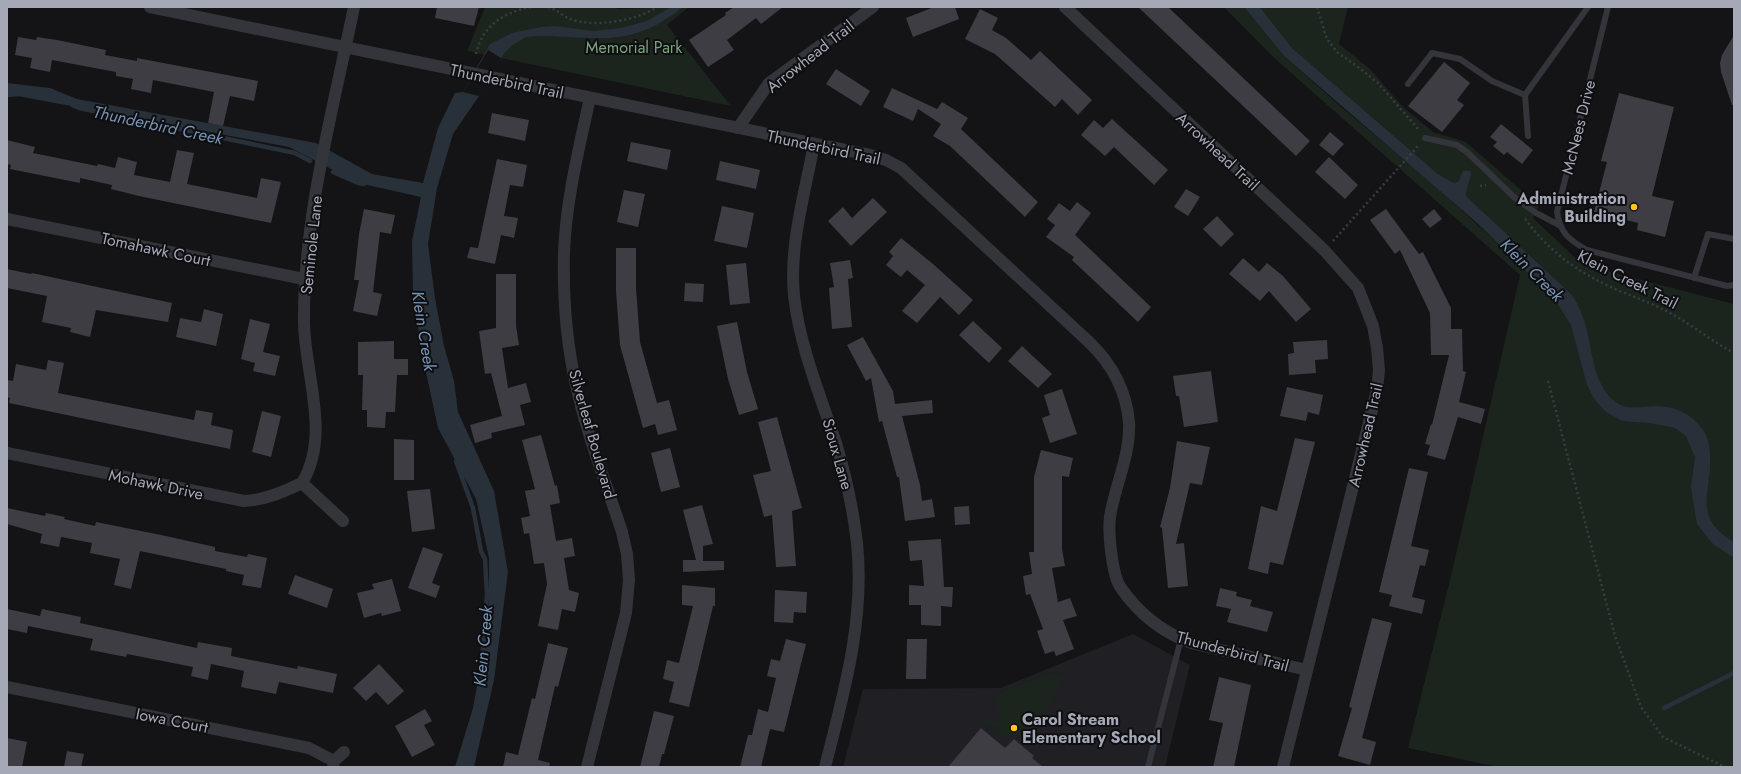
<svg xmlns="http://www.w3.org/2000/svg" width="1741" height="774" font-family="Jost,sans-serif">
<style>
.built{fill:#201f23}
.green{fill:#1b241d}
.water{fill:#28313a}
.pier{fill:#141315}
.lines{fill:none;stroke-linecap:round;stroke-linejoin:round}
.stream{stroke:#28313a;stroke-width:4.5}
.building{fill:#3e3d43}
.path{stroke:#3a3c42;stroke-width:2.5;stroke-dasharray:2 3;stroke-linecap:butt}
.service{stroke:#34353b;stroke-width:6}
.minor{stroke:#34353b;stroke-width:12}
.poi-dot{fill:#ffc422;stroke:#0f0e10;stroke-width:1.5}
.labels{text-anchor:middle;stroke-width:4;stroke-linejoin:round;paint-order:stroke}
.park-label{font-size:16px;fill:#79a47e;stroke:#0f0e10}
.street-label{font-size:16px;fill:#a4a8b7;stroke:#0f0e10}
.poi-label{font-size:16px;font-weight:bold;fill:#a4a8b7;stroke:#0f0e10;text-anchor:end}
.water-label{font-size:17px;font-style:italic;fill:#7794b6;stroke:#0f0e10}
</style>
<rect width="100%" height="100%" fill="#141315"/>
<polygon class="built" points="1133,634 1190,665 1165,767 843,767 863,689 1001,688"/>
<g class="green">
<polygon points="485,7 611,7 619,9 671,7 659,15 664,21 683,7 689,7 667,25 731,106 467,51"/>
<polygon points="1224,7 1244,7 1284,56 1340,106 1432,183 1506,251 1539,264 1466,196 1467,187 1470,181 1462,176 1459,181 1454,183 1438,174 1292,48 1260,7 1348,7 1339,44 1371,70 1403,107 1433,132 1466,142 1539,206 1533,218 1583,265 1734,304 1734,767 1498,767 1408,748 1451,576 1520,275 1273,57"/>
<polygon points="1054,672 1065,679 1027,743 1013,731 1007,739 990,725 988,727 982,721 999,721 1001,718 1001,715 994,703 1002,691"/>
</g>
<g class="water">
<path d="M 671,7 L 683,7 C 630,50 597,36 535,36 L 526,37 L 511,46 L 503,55 L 479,96 L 453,134 L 437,188 L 428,244 L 435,298 L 444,346 L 454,381 L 458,412 L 494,491 L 508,572 L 494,680 L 474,767 L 455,767 L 473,708 L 489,622 L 489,558 L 476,499 L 438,428 L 424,363 L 413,297 L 412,241 L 421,197 L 358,183 L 289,147 L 7,94 L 7,83 L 50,88 L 77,99 L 316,143 L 372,174 L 423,183 L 438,128 L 455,93 L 463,92 L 490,44 L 512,33 L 541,27 L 555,26 L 594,31 L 621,28 L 647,21 Z"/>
<path d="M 1244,7 L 1260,7 L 1292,48 L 1438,174 L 1454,183 L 1459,181 L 1463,171 L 1471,171 C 1471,181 1466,187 1466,196 L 1573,296 C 1579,307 1584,318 1587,330 C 1592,353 1594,383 1613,400 C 1626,412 1641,406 1657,406 C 1677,406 1697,417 1706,435 C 1709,442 1710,449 1710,456 C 1712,494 1691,517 1734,542 L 1734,558 L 1713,544 L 1697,524 L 1691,487 L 1695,457 L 1686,436 L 1675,428 L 1650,423 L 1622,421 L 1606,412 L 1595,400 L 1587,385 L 1571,325 L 1554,298 L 1476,222 L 1284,56 Z"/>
</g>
<polygon class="pier" points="488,50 501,58 490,78 479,96 463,92"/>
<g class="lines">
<g class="stream">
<polyline points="7,95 19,94"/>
<polyline points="72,105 79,108 295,153 310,161"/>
<polyline points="333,172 358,183 364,184"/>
<polyline points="456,461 473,508 481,551 485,559 487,595 482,661"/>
<polyline points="1664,708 1734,673"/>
</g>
</g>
<g class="building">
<polygon points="437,7 479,7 474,26 435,18"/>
<polygon points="734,7 783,7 761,24 756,18 727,40 734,50 708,67 689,40 726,15 725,13"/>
<polygon points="934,7 955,7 959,19 913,37 906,18"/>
<polygon points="1138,7 1168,7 1310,141 1296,156"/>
<polygon points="980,9 998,18 992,30 1006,38 1031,60 1040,51 1092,100 1078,115 1062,99 1055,107 995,54 965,39"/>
<polygon points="1734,35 1734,105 1732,105 1721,72 1720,63 1722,55"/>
<polygon points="18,37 36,40 37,37 57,40 106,50 105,55 137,61 137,58 258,81 254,101 230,96 223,126 208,123 214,92 153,80 151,93 131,89 133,79 116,76 116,72 52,60 50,72 30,68 32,58 15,55"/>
<polygon points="1444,62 1470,83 1457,100 1464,105 1442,132 1408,106"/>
<polygon points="836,69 870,91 861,106 826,84"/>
<polygon points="892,88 937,109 942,102 968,118 961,129 1038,202 1025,217 950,146 933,136 941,124 918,109 913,121 883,107"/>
<polygon points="1619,93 1674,107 1652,196 1674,201 1665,237 1637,230 1638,223 1594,212 1607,162 1601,161"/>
<polygon points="492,113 529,120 525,141 488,133"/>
<polygon points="1112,119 1168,170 1154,185 1114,147 1105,156 1081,135 1094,120 1103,128"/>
<polygon points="1501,124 1533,150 1522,164 1507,152 1504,155 1493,146 1497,142 1490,137"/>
<polygon points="1330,132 1344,144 1333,156 1319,145"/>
<polygon points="7,140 35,147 33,153 97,166 98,164 115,168 118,157 137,162 134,175 170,182 177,150 194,153 187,184 257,198 261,178 281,182 271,223 139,196 111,189 112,185 80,178 80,183 10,169 11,165 7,164"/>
<polygon points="631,142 671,150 667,170 627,161"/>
<polygon points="1329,157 1358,185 1345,199 1315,172"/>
<polygon points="497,159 527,165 523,187 510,185 504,216 518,218 514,238 501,235 495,264 467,258 470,247 478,248"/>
<polygon points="720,161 760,170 756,189 716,180"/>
<polygon points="1186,189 1200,197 1188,216 1174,207"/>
<polygon points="624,190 645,194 638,227 617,222"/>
<polygon points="873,198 887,212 851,246 828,221 843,207 852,218"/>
<polygon points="1077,202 1091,213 1075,235 1151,307 1138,322 1072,260 1074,257 1046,237 1055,225 1047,219 1059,203 1070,211"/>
<polygon points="722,206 754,213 747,248 714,241"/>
<polygon points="364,209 395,215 391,234 380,232 373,292 382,294 377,316 353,311 359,280 354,280 359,234"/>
<polygon points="1386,209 1419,254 1423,252 1451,308 1451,329 1462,329 1463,371 1466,372 1459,402 1485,409 1481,424 1458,417 1445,460 1427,455 1430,445 1425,444 1431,424 1432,425 1449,355 1431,355 1430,313 1400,250 1395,254 1370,220"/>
<polygon points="1434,209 1442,219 1430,228 1422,219"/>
<polygon points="1217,216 1234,234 1221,247 1203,229"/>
<polygon points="901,238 933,264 973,300 959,315 940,297 917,323 902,311 925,285 907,270 901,277 886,265 893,256 889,252"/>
<polygon points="616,248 636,248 636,288 640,342 657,403 669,400 677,430 658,435 655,424 643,428 620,345 616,291"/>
<polygon points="1243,258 1259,272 1267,263 1283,276 1311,309 1296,322 1269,291 1260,301 1229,274"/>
<polygon points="850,260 853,278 848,279 852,327 832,329 829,288 834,287 830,263"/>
<polygon points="746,263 750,303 730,305 726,265"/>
<polygon points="7,269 31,274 32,273 172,303 168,322 96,310 90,337 70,332 71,328 42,322 47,296 7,288"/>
<polygon points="496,274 516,274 516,326 519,345 502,348 508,388 526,383 531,402 520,405 525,425 491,433 492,438 475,443 470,425 502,416 491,373 485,374 479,331 496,328"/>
<polygon points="685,283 704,284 703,302 684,301"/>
<polygon points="204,309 223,314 216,346 176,337 180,318 201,322"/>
<polygon points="250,319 270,324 263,352 280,356 275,376 253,371 255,363 241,359"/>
<polygon points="973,321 1002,348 989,363 959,335"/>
<polygon points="737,322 747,372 758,409 739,415 728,379 717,326"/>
<polygon points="863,337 893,391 895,404 932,400 933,413 902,416 920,485 922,501 932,499 935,517 905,521 899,477 897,477 882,421 879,422 871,378 866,381 847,345"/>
<polygon points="1327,340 1328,359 1315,360 1316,373 1289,375 1288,354 1294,353 1293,342"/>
<polygon points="394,341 394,359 408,359 408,375 397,375 395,412 386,412 385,428 367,427 367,410 362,410 363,375 358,375 358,342"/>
<polygon points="1022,346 1052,374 1038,388 1008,361"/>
<polygon points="48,360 64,363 58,393 194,420 196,410 213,413 211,425 233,430 230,449 9,403 10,398 7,397 7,380 13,381 16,364 46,370"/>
<polygon points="1211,371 1218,422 1184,427 1179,396 1176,396 1173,376"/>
<polygon points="1287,387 1323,395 1319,415 1308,412 1306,421 1280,416"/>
<polygon points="1062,389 1077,434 1050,443 1042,418 1050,415 1044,395"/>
<polygon points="262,411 281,416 271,457 252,452"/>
<polygon points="777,417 802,508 792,511 796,566 776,567 772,515 764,517 753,475 771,471 758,422"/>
<polygon points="541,435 555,486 557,485 560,503 550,505 556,541 572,538 575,556 564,558 569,590 579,593 575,612 562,609 558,630 538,626 547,584 544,563 534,564 529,533 524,534 521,518 530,516 525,491 535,489 522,440"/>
<polygon points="1295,438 1315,442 1283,565 1270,562 1268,574 1248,569 1261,506 1277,511"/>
<polygon points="394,439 414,440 414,480 394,480"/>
<polygon points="1177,441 1210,447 1202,485 1190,483 1176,544 1184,543 1188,586 1168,588 1162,528 1160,527 1170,488"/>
<polygon points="670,448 680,487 661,492 651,453"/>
<polygon points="1041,450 1073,458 1069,477 1062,476 1062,549 1065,566 1052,568 1058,602 1070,598 1077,616 1063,620 1074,649 1056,656 1054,651 1045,654 1037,631 1043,629 1030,594 1026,595 1023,576 1032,574 1029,552 1034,552 1034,477"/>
<polygon points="1409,468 1428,472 1411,546 1429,550 1425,566 1420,565 1412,597 1425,600 1422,614 1389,606 1392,595 1379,592"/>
<polygon points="430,489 435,529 412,532 407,491"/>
<polygon points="702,505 713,544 703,546 703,561 724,561 724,570 683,572 683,560 696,560 683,510"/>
<polygon points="969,506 970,524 955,525 954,507"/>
<polygon points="7,508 45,516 46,513 65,517 64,519 95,526 96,522 166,536 215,547 215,551 247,557 248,554 267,558 261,588 242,585 244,575 226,571 226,569 140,551 131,589 114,585 120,559 90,553 92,543 61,537 59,547 40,543 42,534 7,524"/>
<polygon points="941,539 944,587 953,587 952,607 941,606 941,626 921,625 921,605 909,605 909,585 924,586 922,560 910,561 908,541"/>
<polygon points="423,547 443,554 432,583 440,586 436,598 408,588"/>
<polygon points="295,575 333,589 327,608 288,594"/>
<polygon points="392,579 401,611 382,616 381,613 364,618 357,593 374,589 372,584"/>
<polygon points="682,585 715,588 715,606 713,606 689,707 669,702 674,682 663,679 667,660 679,663 693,606 682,605"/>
<polygon points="1220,588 1237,592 1236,596 1252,600 1250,606 1273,612 1267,632 1227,622 1231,609 1216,606"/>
<polygon points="775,590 807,592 806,613 794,612 793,623 774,622"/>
<polygon points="7,609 40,616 42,609 81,617 80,623 197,648 198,642 232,648 231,656 297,669 298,666 337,674 333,693 279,682 276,694 241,687 244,671 211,664 208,680 191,676 193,667 127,654 126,657 90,650 93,639 28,626 27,633 7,629"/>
<polygon points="1372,618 1392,623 1362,738 1376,742 1370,765 1338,756 1352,708 1349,707"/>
<polygon points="786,639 806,644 784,732 770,729 761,767 740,767 748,735 752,735 758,709 768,712 776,678 767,676 771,659 780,661"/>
<polygon points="907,639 927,639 926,679 906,679"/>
<polygon points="548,643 568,648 558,687 555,686 538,760 550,763 549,767 503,767 506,752 518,755 532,698 535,699"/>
<polygon points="379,664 404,691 388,705 376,692 366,701 353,688"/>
<polygon points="1219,677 1251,685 1234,767 1213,767 1223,723 1209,720"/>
<polygon points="425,709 432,721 424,725 435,745 412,757 395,726"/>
<polygon points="654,711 674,716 664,754 662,754 659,767 640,767"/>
<polygon points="981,728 1005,748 1014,739 1034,756 1032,758 1043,767 948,767"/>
<polygon points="7,738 27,742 22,767 7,767"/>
<polygon points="67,751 84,754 81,767 64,767"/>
</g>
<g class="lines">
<g class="path">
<path d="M 548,7 C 556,9 562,16 570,19 C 594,28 636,21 657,7"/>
<polyline points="1317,7 1327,39 1337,52 1362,70 1378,83 1419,130"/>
<path d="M 476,54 C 482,26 504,12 531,7"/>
<polyline points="1480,186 1486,185"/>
<path d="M 1525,219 C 1549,251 1577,272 1613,288 C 1628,295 1644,300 1658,307 C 1685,319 1708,339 1734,353"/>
<polyline points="1333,241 1419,145"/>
<polyline points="1548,381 1615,636 1641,707 1663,737 1725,767"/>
</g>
<g class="service">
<path d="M 1608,7 L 1557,212 C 1560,233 1569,240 1587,250 L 1727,286 L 1734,285"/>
<polyline points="1408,84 1432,53 1460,59 1492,81 1525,95 1528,136"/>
<polyline points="1525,95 1588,7"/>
<polyline points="1425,138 1457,145 1468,153 1515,198 1536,213 1559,225"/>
<polyline points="1694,278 1708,234 1734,239"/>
<polyline points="1148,767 1181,639"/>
</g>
<g class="minor">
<path d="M 150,7 L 870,155 L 886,160 L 901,168 L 1089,342 C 1112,364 1126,389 1129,422 C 1131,454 1115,485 1110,517 C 1108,532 1112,576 1121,588 C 1139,614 1162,632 1191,643 L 1307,670"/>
<polyline points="1065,7 1324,250 1358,288 1373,326 1377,348 1379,370 1377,390 1283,767"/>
<polyline points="738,128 769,83 873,7"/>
<path d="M 814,144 C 805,193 789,245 794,296 C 800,347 820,395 836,443 C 846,476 853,509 857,543 C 865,620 844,693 825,767"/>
<polyline points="7,219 304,279"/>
<path d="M 7,453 L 244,501 C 265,500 283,492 302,483"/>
<path d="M 302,483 C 331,435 305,375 304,323 C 303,218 333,110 354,7"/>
<polyline points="302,483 343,521"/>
<polyline points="7,687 309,748 334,761"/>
<polyline points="333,767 334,761 344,752"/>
<path d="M 587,767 L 626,613 L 629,580 L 627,554 L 622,532 C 606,483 587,435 576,385 C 566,341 563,297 564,253 C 566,200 579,148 590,98"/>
</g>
</g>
<g class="poi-dot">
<circle cx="1634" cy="207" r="4"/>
<circle cx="1014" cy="728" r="4"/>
</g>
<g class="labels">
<g class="park-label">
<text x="634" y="53">Memorial Park</text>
</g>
<g class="street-label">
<text transform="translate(810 56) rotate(-38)" y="6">Arrowhead Trail</text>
<text transform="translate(507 81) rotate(12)" y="6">Thunderbird Trail</text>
<text transform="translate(1578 127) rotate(-76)" y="6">McNees Drive</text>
<text transform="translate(824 147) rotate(12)" y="6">Thunderbird Trail</text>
<text transform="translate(1218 151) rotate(43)" y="6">Arrowhead Trail</text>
<text transform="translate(311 245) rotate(-84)" y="6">Seminole Lane</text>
<text transform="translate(156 249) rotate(12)" y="6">Tomahawk Court</text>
<text transform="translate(1628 279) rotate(27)" y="6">Klein Creek Trail</text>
<text transform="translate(593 434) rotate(74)" y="6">Silverleaf Boulevard</text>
<text transform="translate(1365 435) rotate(-77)" y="6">Arrowhead Trail</text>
<text transform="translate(838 454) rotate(74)" y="6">Sioux Lane</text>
<text transform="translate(156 484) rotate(12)" y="6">Mohawk Drive</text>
<text transform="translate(1233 651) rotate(15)" y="6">Thunderbird Trail</text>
<text transform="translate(172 720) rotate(11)" y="6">Iowa Court</text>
</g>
<g class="poi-label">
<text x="1626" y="204">Administration<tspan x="1626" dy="18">Building</tspan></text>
<text x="1022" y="725" text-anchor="start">Carol Stream<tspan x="1022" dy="18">Elementary School</tspan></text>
</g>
<g class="water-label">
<text transform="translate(158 125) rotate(12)" y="6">Thunderbird Creek</text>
<text transform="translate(1532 270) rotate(45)" y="6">Klein Creek</text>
<text transform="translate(424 331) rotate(81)" y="6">Klein Creek</text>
<text transform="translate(483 646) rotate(-85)" y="6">Klein Creek</text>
</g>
</g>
<rect width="1741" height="774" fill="none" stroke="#a4a8b7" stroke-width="16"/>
</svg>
